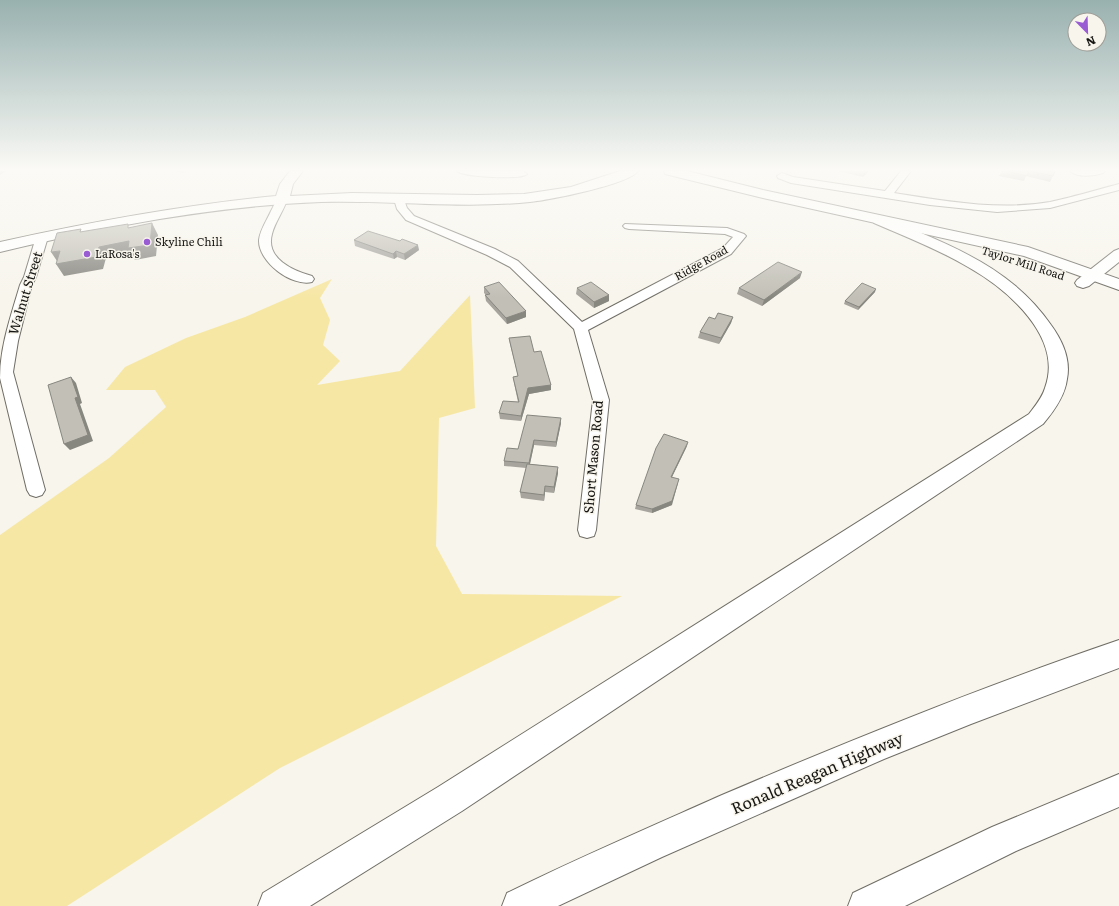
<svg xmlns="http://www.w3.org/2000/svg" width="1119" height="906" font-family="Literata,serif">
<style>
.green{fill:#f7e7a5}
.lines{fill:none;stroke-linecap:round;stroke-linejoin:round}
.street-casing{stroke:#6f6d65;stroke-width:2}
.secondary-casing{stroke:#6f6d65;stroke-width:2}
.highway-casing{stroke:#6f6d65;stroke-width:2}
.street{fill:#fff;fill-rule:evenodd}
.secondary{fill:#fff;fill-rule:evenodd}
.highway{fill:#fff;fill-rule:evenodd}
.wall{fill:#a6a49d}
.shaded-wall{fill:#87867f}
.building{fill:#c1bfb6;stroke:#87867f}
.poi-dot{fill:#9a5cd3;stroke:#f7f5ec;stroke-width:1.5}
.labels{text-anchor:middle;stroke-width:3;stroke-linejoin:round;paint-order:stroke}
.far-poi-label{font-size:11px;fill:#161512;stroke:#f7f5ec;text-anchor:start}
.far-street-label{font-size:11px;fill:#161512;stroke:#f7f5ec}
.street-label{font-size:13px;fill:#161512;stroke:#f7f5ec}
.near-street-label{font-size:16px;fill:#161512;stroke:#f7f5ec}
</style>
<rect width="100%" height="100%" fill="#f7f5ec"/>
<polygon class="green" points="332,279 320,298 330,320 323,345 340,361 317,385 400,371 470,295 475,408 439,418 436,546 462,594 622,596 280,768 67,906 0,906 0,535 109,458 166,407 155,390 106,390 125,367 186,338 245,317"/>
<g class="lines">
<defs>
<g id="street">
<path d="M 457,171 L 523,171 L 527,174 C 522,180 463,177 457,171 Z"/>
<path d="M 901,171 L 911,171 L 894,193 C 945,201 999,211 1050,202 C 1073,197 1096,190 1119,184 L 1119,190 L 1050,208 L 997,212 L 930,205 L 791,183 L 778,178 L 777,176 L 782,173 L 793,177 L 885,191 Z"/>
<path d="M 1070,171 L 1105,171 L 1103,173 C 1094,176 1078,178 1070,171 Z"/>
<polygon points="399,196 403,197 407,208 414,216 495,249 518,261 582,322 723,248 733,237 725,234 629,229 625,228 623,226 625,224 727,228 744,234 746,236 731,254 588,330 609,400 596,530 594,536 587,538 580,536 578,530 593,400 574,329 510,267 487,255 406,220 397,209 394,199"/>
<path d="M 282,197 L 287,200 C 283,212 275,222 272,234 C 265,259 294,271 312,276 L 314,279 L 312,282 C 292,287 258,262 259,240 C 260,230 267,220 271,211 C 274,206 276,198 282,197 Z"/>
<path d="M 42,234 L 46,235 L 48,237 L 36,277 L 32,285 L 18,341 L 13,372 L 45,490 L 42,495 L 36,497 L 30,495 L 27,490 L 0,378 C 0,346 11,316 20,285 L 24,277 L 36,237 L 38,235 Z"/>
</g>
<g id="secondary">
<path d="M 290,171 L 303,171 L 293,184 L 290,196 L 352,193 L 477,195 L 524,194 L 571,187 L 620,171 L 638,171 C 628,185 548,200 530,202 C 461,209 390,200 321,202 C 213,206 106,227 0,252 L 0,242 C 91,222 183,205 276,196 L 280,184 Z"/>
<polygon points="664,171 687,171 763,190 1028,247 1119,279 1119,290 1024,256 763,198 665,174"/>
</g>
<g id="highway">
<path d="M 879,216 C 893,219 906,226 919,232 C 971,254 1018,277 1051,325 C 1062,340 1071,359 1067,379 C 1065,396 1054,411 1043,424 L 462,811 L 310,906 L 258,906 L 263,893 L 438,787 L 1029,414 C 1035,406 1042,398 1045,388 C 1064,337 1007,289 968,267 C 938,249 906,237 874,223 L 872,220 L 874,217 Z"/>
<polygon points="1119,249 1119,262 1089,286 1083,288 1077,286 1075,283 1077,280 1114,251"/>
<path d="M 1119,640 L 1119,668 L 971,724 L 884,759 L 662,857 L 558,906 L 502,906 L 507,893 C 578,858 650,827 722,795 C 853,739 984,686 1119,640 Z"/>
<polygon points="1119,774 1119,807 1016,851 905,906 848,906 853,893 992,827"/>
</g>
</defs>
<use href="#street" class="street-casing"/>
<use href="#secondary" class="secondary-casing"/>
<use href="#highway" class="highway-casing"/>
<use href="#street" class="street"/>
<use href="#secondary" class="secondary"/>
<use href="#highway" class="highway"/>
</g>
<g class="wall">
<polygon points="175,171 186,171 183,173"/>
<polygon points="838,171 869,171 863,177"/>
<polygon points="1002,171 1055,171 1053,176 1050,182 1026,176 1024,181 999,176"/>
<polygon points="354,240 419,250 405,260 397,257 394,259 355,246"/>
<polygon points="800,278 762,306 737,294 739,288"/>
<polygon points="484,287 526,317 507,324 486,301 485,295 486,295 484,293"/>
<polygon points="577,288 609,295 609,301 594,308 576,294"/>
<polygon points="875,292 858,310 844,304 845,301"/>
<polygon points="733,317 731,323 719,344 698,338 700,332 715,319"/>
<polygon points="509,338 534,352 551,385 551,390 529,394 521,421 500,419 499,413 518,402 514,383 513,377 518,376 510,344"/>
<polygon points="561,423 556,447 534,445 530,464 558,467 558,473 554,493 545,492 544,501 521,498 520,492 526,468 504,466 504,461 518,449"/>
<polygon points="687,446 672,477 672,505 652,513 635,509 636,505"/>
</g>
<g class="shaded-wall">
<polygon points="0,171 6,171 0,175"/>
<polygon points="866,171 869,171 863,177 865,172"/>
<polygon points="152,223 158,235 156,256 135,260 131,254 106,258 103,269 64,276 56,264 59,264 51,252 99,247"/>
<polygon points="418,245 419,250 405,260 404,254"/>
<polygon points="396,251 397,257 394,259 393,254"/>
<polygon points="802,272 800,278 762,306 764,300"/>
<polygon points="876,289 875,292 858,310 859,307"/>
<polygon points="609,295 609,301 594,308 594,302"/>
<polygon points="526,311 526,317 507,324 506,318"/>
<polygon points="733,317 731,323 719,344 721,338"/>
<polygon points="71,377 76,383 82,403 80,404 93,441 70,450 64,444"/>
<polygon points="551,385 551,390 529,394 521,421 521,416 528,388"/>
<polygon points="561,418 561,423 556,447 556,442"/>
<polygon points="534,440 534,445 529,468 529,463"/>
<polygon points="688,442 687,446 670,481 671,477"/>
<polygon points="558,467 558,473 554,493 554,487"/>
<polygon points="678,483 672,505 652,513 652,509"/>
<polygon points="545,486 545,492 544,501 544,495"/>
</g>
<g class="building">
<polygon points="1007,171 1029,171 1027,176"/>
<polygon points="1030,171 1055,171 1053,176"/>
<polygon points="152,223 150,245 128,248 129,241 99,247 96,257 56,264 60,251 51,252 57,233 81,229 80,232 128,224 128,228"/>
<polygon points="368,231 400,241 402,239 418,245 404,254 396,251 393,254 354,240"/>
<polygon points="778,262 802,272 764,300 739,288"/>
<polygon points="499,282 526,311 506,318 485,295 490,294 484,287"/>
<polygon points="591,282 609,295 594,302 577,288"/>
<polygon points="862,283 876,289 859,307 845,301"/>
<polygon points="718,313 733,317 721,338 700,332 709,317 715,319"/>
<polygon points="530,336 534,352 541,351 551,385 528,388 521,416 499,413 503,401 519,402 513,377 518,376 509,338"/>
<polygon points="71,377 78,397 75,398 88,435 64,444 48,385"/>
<polygon points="527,415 561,418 556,442 534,440 529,463 504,461 507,448 518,449"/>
<polygon points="664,434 688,442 671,477 679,479 672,501 652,509 636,505 656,448"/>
<polygon points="527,464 558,467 554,487 545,486 544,495 520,492"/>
</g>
<linearGradient id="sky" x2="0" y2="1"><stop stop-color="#98b1af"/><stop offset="0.57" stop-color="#fbfaf6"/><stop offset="1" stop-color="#fbfaf6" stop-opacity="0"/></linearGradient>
<rect width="1119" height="298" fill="url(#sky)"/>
<g class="poi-dot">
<circle cx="147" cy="242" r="4"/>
<circle cx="87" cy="254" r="4"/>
</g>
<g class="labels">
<g class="far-poi-label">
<text x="155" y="246">Skyline Chili</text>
<text x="95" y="258">LaRosa's</text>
</g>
<g class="far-street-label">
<text transform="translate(701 263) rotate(-29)" y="4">Ridge Road</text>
<text transform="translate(1023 263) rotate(18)" y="4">Taylor Mill Road</text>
</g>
<g class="street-label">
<text transform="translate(25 293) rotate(-73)" y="5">Walnut Street</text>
<text transform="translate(593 457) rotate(-85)" y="5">Short Mason Road</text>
</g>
<g class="near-street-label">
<text transform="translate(817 773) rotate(-23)" y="6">Ronald Reagan Highway</text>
</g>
</g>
<g transform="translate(1087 32) rotate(157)"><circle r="19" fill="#f7f5ec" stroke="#9d9b95"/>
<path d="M0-3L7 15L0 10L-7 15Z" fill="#9a5cd3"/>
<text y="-6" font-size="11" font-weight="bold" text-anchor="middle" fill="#161512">N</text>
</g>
</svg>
